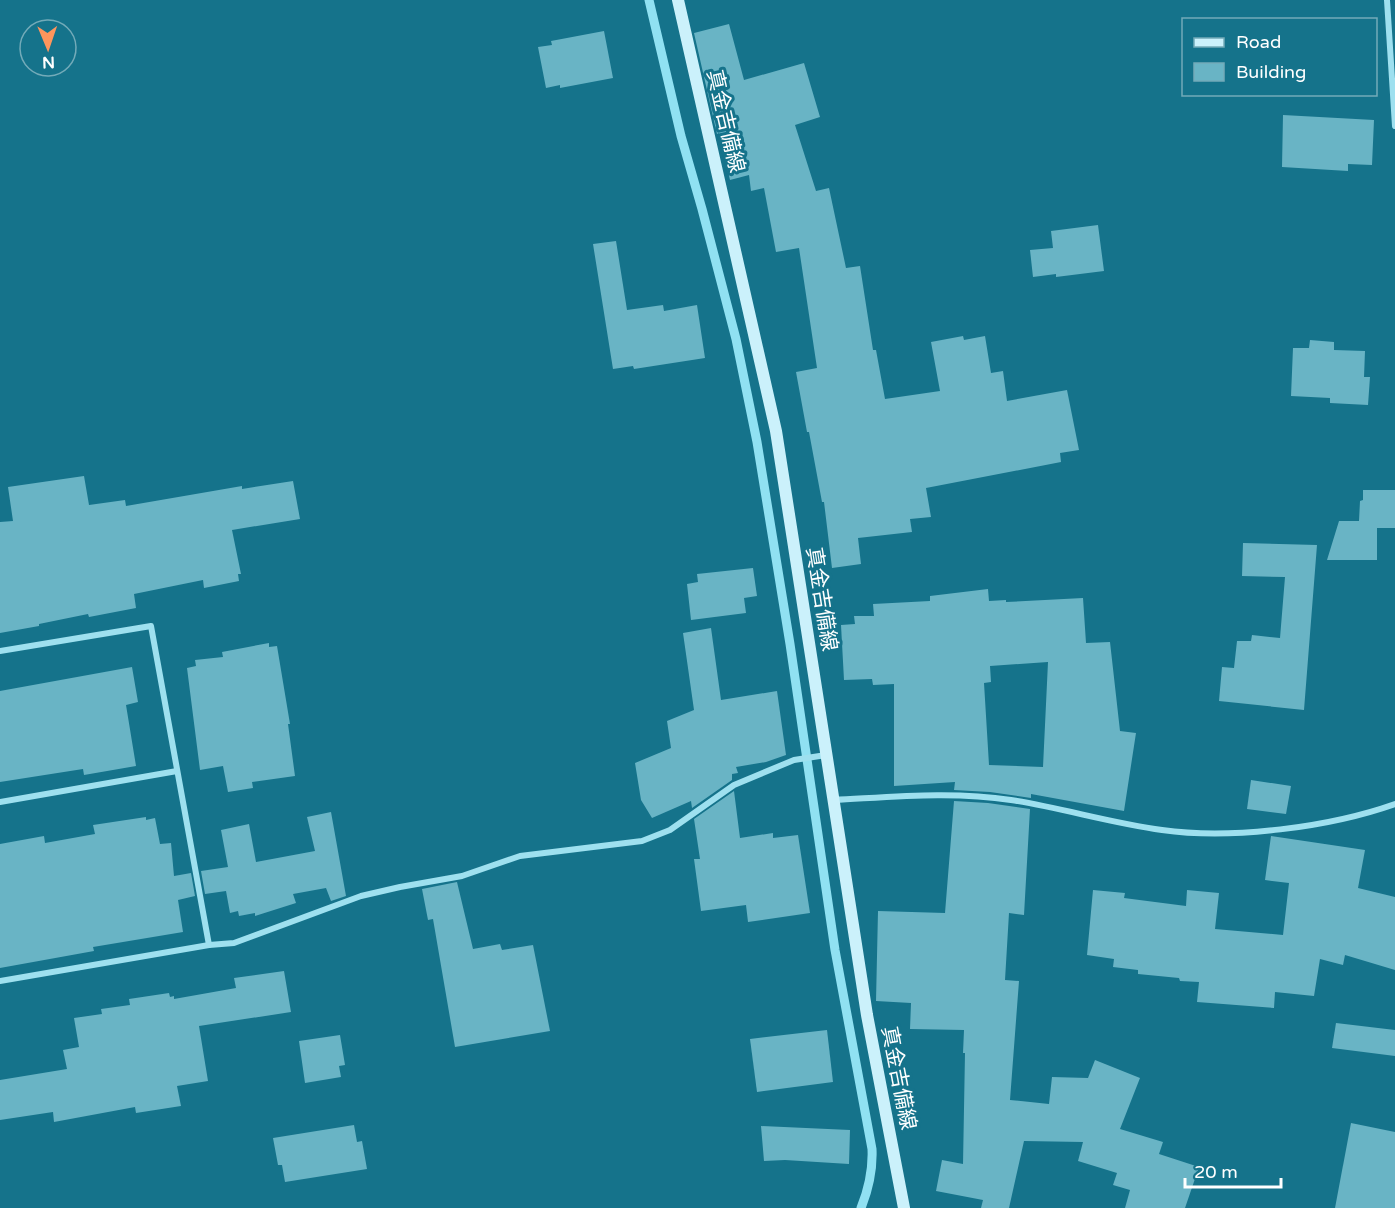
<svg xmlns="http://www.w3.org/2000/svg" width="1395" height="1208" font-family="'Varela Round','Noto Sans JP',sans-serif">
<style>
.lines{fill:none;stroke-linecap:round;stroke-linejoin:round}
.stream{stroke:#90e1f2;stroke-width:9}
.building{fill:#69b4c5;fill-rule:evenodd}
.street{stroke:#9ee0ef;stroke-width:6}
.secondary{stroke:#cbf1fb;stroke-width:12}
.labels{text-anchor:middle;stroke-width:6;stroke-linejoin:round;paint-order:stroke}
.street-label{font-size:21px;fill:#fff;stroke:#15738b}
</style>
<rect width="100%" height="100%" fill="#15738b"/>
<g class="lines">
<path class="stream" d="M 649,0 L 681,136 L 702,209 L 736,339 L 757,442 L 790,644 L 835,950 L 872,1149 C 873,1171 869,1188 861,1208"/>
</g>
<g class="building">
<polygon points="729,24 744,80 804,63 820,117 795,125 816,191 829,188 846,268 860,266 873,350 876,350 885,399 940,391 931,342 963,336 964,340 985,336 991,373 1003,371 1007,401 1067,390 1079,450 1060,453 1061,462 926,488 931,517 910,519 912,532 858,538 861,564 832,568 824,502 822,502 809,432 807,432 796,372 817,368 799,248 776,252 764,188 751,191 749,175 730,180 719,133 717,134 694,33"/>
<polygon points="604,31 613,78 560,88 560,85 546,88 538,47 552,45 551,41"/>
<polygon points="1283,115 1374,120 1372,165 1348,164 1348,171 1282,167"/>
<polygon points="1098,225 1104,271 1056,277 1056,274 1033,277 1030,250 1053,248 1051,231"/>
<polygon points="616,241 627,310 663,305 664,311 697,305 705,358 634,369 633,366 613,369 593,244"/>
<polygon points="1310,340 1334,342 1334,350 1365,351 1364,377 1370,377 1368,405 1330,403 1330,398 1291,396 1293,348 1309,348"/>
<polygon points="84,476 89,505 125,500 126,506 242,486 242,489 293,481 300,519 232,530 241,574 238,574 239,581 204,588 203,580 134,594 136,608 89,617 88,614 39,624 39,626 0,633 0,522 13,521 8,487"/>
<polygon points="1363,490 1395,490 1395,528 1377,528 1377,560 1327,560 1339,521 1359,521 1360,501 1363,500"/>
<polygon points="1243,543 1317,545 1304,710 1219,701 1222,667 1234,668 1237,641 1251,641 1252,635 1280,638 1285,577 1242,576"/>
<polygon points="753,568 757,596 744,598 746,613 691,620 687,584 698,582 697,574"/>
<path d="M 988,589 L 989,601 L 1006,600 L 1006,602 L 1083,598 L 1086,643 L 1110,642 L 1120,731 L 1136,733 L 1124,811 L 1031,794 L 1031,798 L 990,792 L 954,790 L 955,782 L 894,786 L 894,684 L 873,685 L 872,679 L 844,680 L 841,625 L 855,624 L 854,616 L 874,616 L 873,604 L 930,601 L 930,596 ZM 1048,662 L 1043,767 L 989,765 L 984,683 L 991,682 L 990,666 Z"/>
<polygon points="711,628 721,700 777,691 786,755 766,762 736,767 738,773 732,774 732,780 692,808 691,801 652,818 641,800 635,763 671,748 667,721 694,710 683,633"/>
<polygon points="269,643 269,647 277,646 290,724 288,724 295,776 252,782 253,788 228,792 223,766 200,770 187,668 196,666 195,660 223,657 222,652"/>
<polygon points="132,667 138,702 126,705 136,766 84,775 83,769 0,782 0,691"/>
<polygon points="1251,780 1291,786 1286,814 1247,809"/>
<polygon points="734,791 740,838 773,833 773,838 798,835 810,913 748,922 746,905 701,911 694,859 700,859 694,819"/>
<polygon points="954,801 988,803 1030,809 1024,915 1009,913 1005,980 1019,981 1010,1100 1049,1104 1052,1077 1088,1078 1095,1060 1140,1078 1120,1129 1163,1142 1159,1154 1199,1167 1185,1208 1125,1208 1130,1190 1113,1185 1117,1173 1078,1161 1083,1142 1024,1141 1009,1208 981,1208 983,1200 936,1191 942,1160 963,1164 965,1053 963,1053 964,1030 910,1029 911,1003 876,1001 878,911 945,913"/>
<polygon points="331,812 346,896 331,901 326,888 293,894 296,903 255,916 255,913 239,916 238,911 230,913 226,891 205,894 201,871 228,867 221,830 249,824 256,862 315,851 307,817"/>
<polygon points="146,817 146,820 155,818 160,844 171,843 174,876 191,873 195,896 178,900 183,932 93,947 94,951 0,968 0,844 44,836 45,843 95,834 93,825"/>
<polygon points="1271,836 1365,850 1358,888 1395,897 1395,970 1345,955 1343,965 1320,959 1314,996 1275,992 1274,1008 1197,1002 1199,982 1180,981 1179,978 1138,974 1138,970 1113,967 1114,959 1087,955 1093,890 1125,893 1124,898 1186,906 1187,890 1219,893 1215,929 1283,935 1289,883 1265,880"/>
<polygon points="457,882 473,949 500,944 502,950 533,945 550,1031 455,1047 433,919 428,920 422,889"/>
<polygon points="284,971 291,1012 199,1026 208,1081 177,1086 181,1106 136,1113 135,1107 54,1122 53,1112 0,1120 0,1080 67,1069 63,1050 79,1047 74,1018 102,1014 101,1009 130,1005 129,999 169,993 170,997 174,996 174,999 236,988 234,978"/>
<polygon points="1336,1023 1395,1030 1395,1056 1332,1048"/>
<polygon points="827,1030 833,1082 757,1092 750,1039"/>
<polygon points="340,1035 345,1065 339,1066 341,1077 305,1083 299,1041"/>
<polygon points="1351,1123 1395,1132 1395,1208 1335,1208"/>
<polygon points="354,1125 357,1142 362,1141 367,1169 285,1182 282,1165 278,1165 273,1138"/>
<polygon points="761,1126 850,1130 849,1164 785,1160 764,1161"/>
</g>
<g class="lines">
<g class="street">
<polyline points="1387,0 1395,126"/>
<polyline points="0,651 151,626 209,945"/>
<path d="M 834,800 C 893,797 952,791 1011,800 C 1062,808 1111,823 1162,830 C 1232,840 1330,827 1395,804"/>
<polyline points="0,802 177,771"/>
<polyline points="0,981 209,945 234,943 361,896 400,887 462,876 520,856 642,841 670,830 734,785 794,760 826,755"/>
</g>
<polyline class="secondary" points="678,0 776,431 867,1015 904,1208"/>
</g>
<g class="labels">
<g class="street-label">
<text transform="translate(726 121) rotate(77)" y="7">真金吉備線</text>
<text transform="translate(822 599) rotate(81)" y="7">真金吉備線</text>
<text transform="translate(899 1078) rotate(79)" y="7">真金吉備線</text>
</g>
</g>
<rect x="1182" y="18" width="195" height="78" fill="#15738b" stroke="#73abb9" stroke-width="1.5"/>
<rect x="1194" y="38" width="30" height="9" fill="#cbf1fb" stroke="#73abb9" stroke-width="1.5"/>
<text x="1236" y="48" font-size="18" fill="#ffffff">Road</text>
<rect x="1194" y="63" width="30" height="18" fill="#69b4c5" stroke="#73abb9" stroke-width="1.5"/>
<text x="1236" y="78" font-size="18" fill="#ffffff">Building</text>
<g transform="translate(48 48) rotate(178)"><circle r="28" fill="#15738b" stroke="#73abb9" stroke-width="1.5"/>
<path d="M0-4.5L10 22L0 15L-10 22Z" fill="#ff955c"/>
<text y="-9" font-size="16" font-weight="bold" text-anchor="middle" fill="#ffffff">N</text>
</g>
<path d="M1185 1178v9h96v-9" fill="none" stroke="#ffffff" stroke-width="3"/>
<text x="1194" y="1178" font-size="18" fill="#ffffff" stroke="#15738b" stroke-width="4.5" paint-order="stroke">20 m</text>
</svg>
